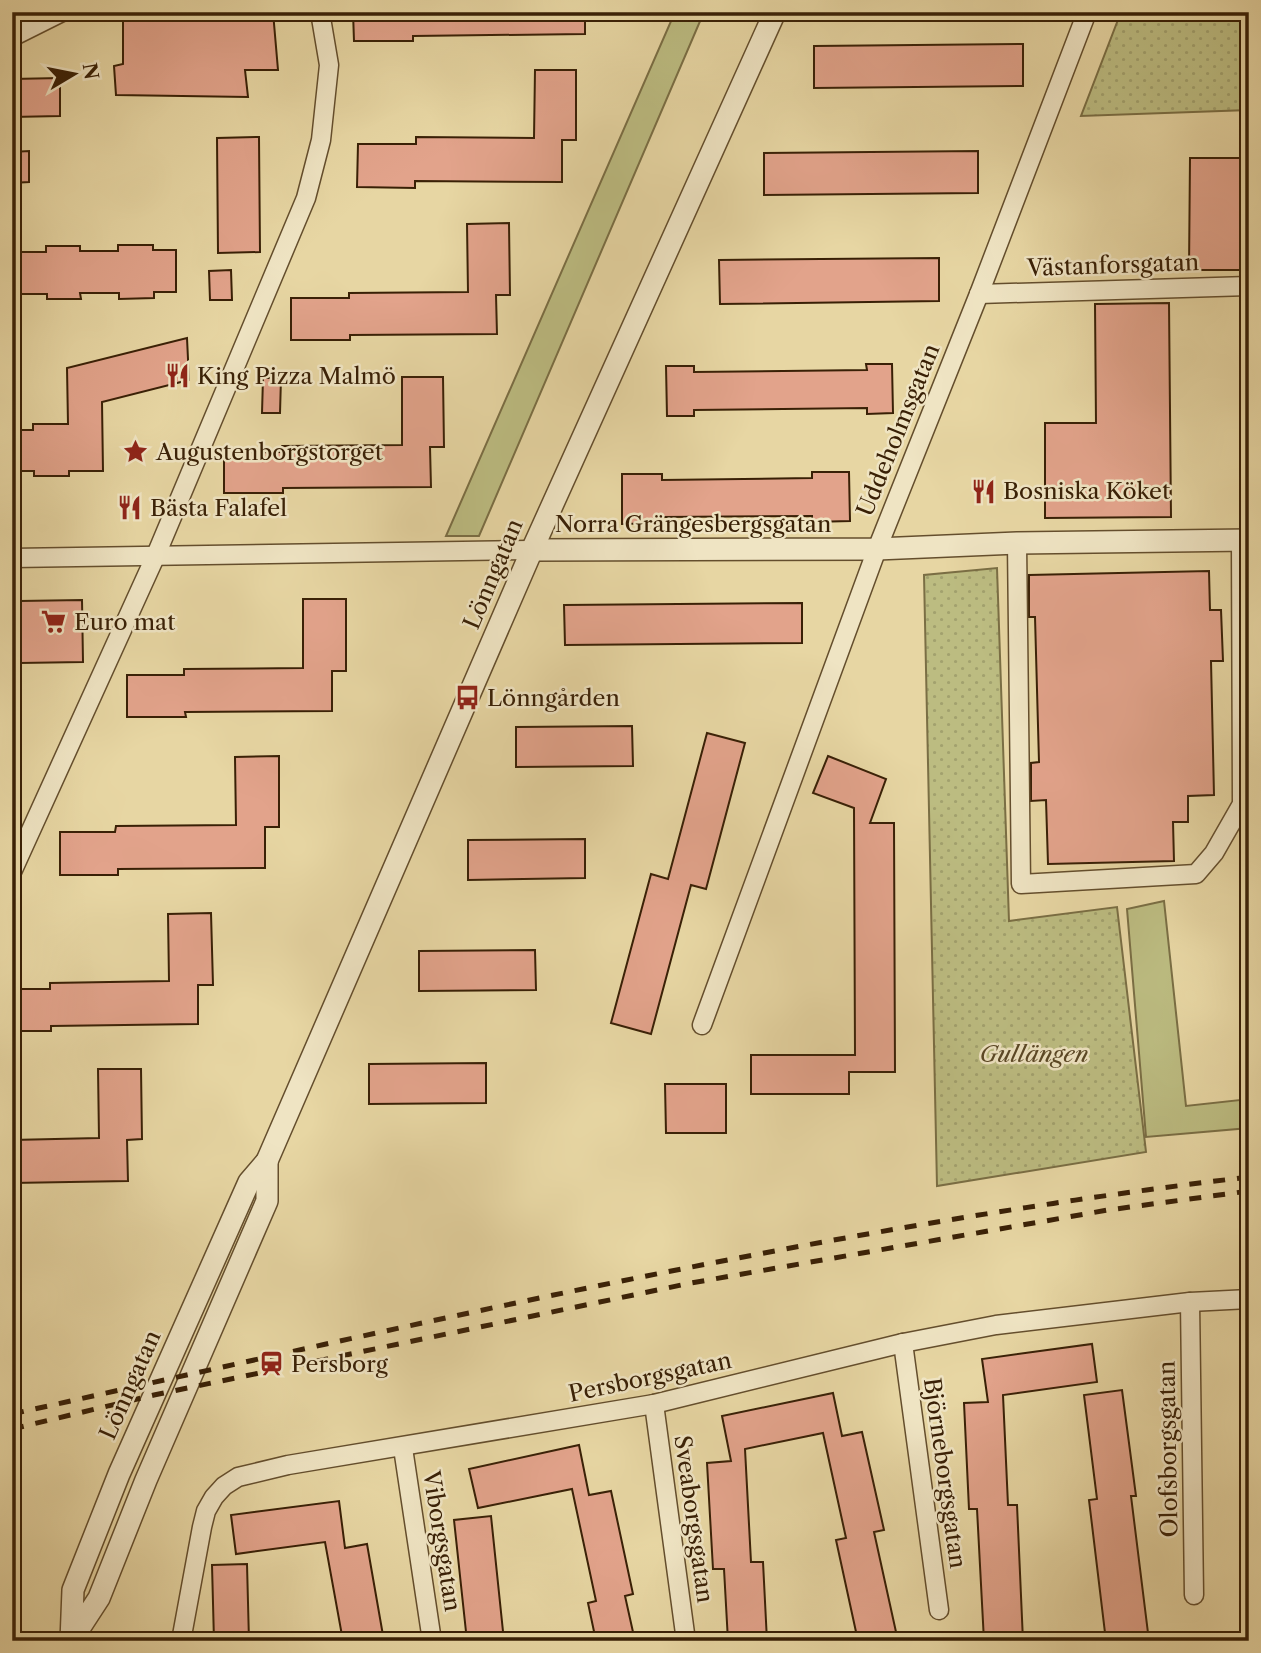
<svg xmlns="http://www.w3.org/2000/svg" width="1261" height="1653" font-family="'Libre Caslon Text',serif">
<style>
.green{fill:#bcbc81;stroke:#7a6e44;stroke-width:2}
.park{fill:url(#park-dots);stroke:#7a6e44;stroke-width:2}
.building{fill:#e2a38b;stroke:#392006;stroke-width:2}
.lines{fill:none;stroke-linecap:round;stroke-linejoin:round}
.minor-casing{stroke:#644e2d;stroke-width:21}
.tertiary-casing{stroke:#644e2d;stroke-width:24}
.minor{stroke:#efe4c3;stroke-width:18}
.tertiary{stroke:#efe4c3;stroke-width:21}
.rail{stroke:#392006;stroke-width:5;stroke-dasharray:12 12;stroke-linecap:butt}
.labels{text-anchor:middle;stroke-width:5;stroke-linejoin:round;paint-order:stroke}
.street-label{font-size:23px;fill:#392006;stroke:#efe4c3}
.poi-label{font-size:23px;fill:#392006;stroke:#efe4c3;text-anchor:start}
.park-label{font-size:23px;font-style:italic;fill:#5a4725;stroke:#efe4c3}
</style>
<defs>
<pattern id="park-dots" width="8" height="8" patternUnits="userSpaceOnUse" patternTransform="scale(1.75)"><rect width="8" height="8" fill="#bcbc81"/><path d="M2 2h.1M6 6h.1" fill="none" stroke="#a2a16e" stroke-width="1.8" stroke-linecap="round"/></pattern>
</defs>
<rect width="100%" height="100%" fill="#e7d6a3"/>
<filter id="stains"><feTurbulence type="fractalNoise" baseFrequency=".00286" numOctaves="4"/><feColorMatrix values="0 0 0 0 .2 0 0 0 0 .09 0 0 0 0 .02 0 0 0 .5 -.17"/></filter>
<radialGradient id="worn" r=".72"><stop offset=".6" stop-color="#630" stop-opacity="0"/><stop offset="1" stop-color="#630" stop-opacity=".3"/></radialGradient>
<g class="green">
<polygon points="675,12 704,12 479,536 446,536"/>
<polygon points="1164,901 1186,1106 1249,1099 1249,1128 1146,1137 1127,909"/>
</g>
<g class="park">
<polygon points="1121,12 1249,12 1249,110 1081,116"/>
<polygon points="997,568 1009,921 1117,907 1146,1152 937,1186 924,575"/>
</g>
<g class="building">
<polygon points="148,12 273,12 278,70 245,70 248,97 116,95 114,66 123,64 123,20"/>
<polygon points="353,12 585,12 585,34 413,36 413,41 354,41"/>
<polygon points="1023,44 1023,86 814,88 814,46"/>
<polygon points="535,70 576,70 576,140 562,140 562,182 415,181 415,188 357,187 358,144 416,144 416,137 534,138"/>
<polygon points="60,78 60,116 12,117 12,79"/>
<polygon points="259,137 260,252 218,253 217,138"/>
<polygon points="29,151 29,182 12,183 12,152"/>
<polygon points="978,151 978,193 764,195 764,153"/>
<polygon points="1190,158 1249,158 1249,270 1189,270"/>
<polygon points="509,223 510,295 496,295 497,334 350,335 350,340 291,340 291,298 349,298 349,293 468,292 467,224"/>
<polygon points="118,245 153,245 153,250 176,250 176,292 154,292 154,298 119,299 119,293 80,293 81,299 47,299 47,294 12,294 12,252 46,252 46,246 80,246 80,251 118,251"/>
<polygon points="939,258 939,301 720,304 719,260"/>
<polygon points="231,270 232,300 210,300 209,271"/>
<polygon points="1169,303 1171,517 1045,518 1045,423 1096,423 1095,304"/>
<polygon points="187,338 189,380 102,402 103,471 69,471 69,476 34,476 34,471 12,471 12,430 33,430 33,424 68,424 67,368"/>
<polygon points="866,364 892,364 893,413 867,414 867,408 694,410 694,416 667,416 666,366 694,366 694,372 867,370"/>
<polygon points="402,377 443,377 444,447 430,447 431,487 283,488 283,493 224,493 224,453 282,452 282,446 402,445"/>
<polygon points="263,378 281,378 280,413 262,413"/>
<polygon points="812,472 849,472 850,521 812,522 812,516 662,517 662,523 622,524 622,474 662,474 662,480 812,478"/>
<polygon points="1209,571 1210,610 1221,610 1223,661 1211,661 1214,795 1188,796 1188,822 1173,822 1174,861 1048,864 1046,800 1031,801 1031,763 1039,762 1035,617 1029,617 1029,575"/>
<polygon points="303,599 346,599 346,671 332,671 332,711 185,712 186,717 127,717 127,675 184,675 184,669 303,668"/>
<polygon points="82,600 83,662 20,663 20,650 12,650 12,608 20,608 20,601"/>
<polygon points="802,603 802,643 565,645 564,605"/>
<polygon points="632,726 633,766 516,767 516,727"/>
<polygon points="707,733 745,743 706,889 691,885 651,1034 611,1023 651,874 668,879"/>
<polygon points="279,756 279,827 265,827 265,868 118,869 118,875 60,875 60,832 115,832 116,826 236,825 235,757"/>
<polygon points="828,756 886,779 870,823 894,823 895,1072 849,1072 849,1094 751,1094 751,1055 855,1055 854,808 813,793"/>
<polygon points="585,839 585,878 468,880 468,840"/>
<polygon points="211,913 213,985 198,985 198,1024 51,1026 51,1031 12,1031 12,989 50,989 50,983 169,981 168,914"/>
<polygon points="535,950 536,990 419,991 419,951"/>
<polygon points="486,1063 486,1103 369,1104 369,1064"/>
<polygon points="98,1069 141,1069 142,1139 127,1140 128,1181 12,1183 12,1140 99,1138"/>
<polygon points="665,1084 726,1084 726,1133 666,1133"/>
<polygon points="1092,1344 1097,1382 1003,1395 1008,1505 1017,1505 1023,1641 984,1641 977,1509 969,1509 964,1403 988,1402 982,1359"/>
<polygon points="1122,1390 1136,1496 1131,1496 1149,1641 1106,1641 1089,1500 1097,1499 1084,1395"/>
<polygon points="833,1393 842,1436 862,1432 884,1530 874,1532 898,1641 858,1641 836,1540 846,1538 823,1433 745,1449 751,1562 763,1562 767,1641 728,1641 724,1569 713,1569 707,1463 731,1461 722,1416"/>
<polygon points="579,1445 589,1495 611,1491 633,1594 625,1596 635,1641 596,1641 588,1603 596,1601 572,1489 478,1508 469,1469"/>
<polygon points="339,1501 345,1548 367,1544 384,1641 343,1641 325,1542 236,1554 231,1515"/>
<polygon points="491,1516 504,1641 467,1641 454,1520"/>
<polygon points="247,1564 249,1641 214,1641 212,1565"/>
</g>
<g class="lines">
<defs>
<g id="minor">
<polyline points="12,37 62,12"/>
<polyline points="979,294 1249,286"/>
<polyline points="1017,543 1021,884 1196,874 1214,853 1242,804 1241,540"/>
<polyline points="12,558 532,550"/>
<polyline points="12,872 156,555 306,198 321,140 329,65 320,12"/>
<polyline points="702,1025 877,549 979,294 1087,12"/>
<polyline points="1190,1302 1194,1595"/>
<polyline points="903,1343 939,1610"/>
<polyline points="654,1404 686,1641"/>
<polyline points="403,1448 432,1641"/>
<polyline points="181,1641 202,1527 206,1511 214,1497 224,1486 238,1477 288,1465 654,1404 903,1343 996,1325 1190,1302 1249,1299"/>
</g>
<g id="tertiary">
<polyline points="532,550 877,549 1017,543 1249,540"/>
<polyline points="71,1641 73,1590 119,1474 249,1182 267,1161 532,550 775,12"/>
<polyline points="71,1641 99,1598 146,1480 267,1201 267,1161"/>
</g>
</defs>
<use href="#minor" class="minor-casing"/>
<use href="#tertiary" class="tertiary-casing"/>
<use href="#minor" class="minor"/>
<use href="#tertiary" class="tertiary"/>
<g class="rail">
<path d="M 12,1414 C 422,1323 832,1226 1249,1177"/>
<polyline points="12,1429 154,1395 691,1283 1108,1210 1249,1191"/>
</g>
</g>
<defs>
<symbol id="restaurant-bare" viewBox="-9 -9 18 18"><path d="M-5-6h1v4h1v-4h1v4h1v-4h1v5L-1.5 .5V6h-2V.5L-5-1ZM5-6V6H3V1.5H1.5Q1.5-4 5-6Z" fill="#8f2418" stroke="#efe4c3" stroke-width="2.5" paint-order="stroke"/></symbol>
<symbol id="sight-bare" viewBox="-9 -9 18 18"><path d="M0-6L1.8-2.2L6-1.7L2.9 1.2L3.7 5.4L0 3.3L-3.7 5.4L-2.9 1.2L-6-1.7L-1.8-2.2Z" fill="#8f2418" stroke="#efe4c3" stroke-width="2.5" paint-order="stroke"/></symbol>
<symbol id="supermarket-bare" viewBox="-9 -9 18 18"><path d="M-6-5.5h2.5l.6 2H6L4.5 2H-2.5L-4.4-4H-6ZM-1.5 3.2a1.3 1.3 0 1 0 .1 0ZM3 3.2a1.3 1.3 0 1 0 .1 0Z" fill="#8f2418" stroke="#efe4c3" stroke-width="2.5" paint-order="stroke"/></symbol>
<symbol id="bus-bare" viewBox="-9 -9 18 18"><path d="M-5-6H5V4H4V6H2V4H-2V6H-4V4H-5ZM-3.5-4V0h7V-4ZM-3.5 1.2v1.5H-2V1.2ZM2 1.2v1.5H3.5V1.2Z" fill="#8f2418" stroke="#efe4c3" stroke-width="2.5" paint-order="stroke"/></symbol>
<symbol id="station-bare" viewBox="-9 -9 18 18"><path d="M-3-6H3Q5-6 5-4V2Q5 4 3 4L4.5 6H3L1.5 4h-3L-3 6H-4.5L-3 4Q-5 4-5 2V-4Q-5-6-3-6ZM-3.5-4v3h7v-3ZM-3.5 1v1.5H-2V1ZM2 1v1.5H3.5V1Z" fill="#8f2418" stroke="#efe4c3" stroke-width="2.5" paint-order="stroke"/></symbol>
</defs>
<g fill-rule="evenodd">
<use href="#restaurant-bare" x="160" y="358" width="35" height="35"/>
<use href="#sight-bare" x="118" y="434" width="35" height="35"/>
<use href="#restaurant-bare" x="966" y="474" width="35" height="35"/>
<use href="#restaurant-bare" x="112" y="490" width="35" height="35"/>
<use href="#supermarket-bare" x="36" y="604" width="35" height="35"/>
<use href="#bus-bare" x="450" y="680" width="35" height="35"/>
<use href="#station-bare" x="254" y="1346" width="35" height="35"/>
</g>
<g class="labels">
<g class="street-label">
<text transform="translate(1113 265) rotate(-2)" y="8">Västanforsgatan</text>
<text transform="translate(898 430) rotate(-68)" y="8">Uddeholmsgatan</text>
<text x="693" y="532">Norra Grängesbergsgatan</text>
<text transform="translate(493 574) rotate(-67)" y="8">Lönngatan</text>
<text transform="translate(650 1377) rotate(-12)" y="8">Persborgsgatan</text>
<text transform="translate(130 1385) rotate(-66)" y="8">Lönngatan</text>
<text transform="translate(1168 1449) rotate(-91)" y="8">Olofsborgsgatan</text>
<text transform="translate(945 1473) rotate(82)" y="8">Björneborgsgatan</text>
<text transform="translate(694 1519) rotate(82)" y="8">Sveaborgsgatan</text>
<text transform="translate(442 1541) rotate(81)" y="8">Viborgsgatan</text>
</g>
<g class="poi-label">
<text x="197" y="384">King Pizza Malmö</text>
<text x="156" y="460">Augustenborgstorget</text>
<text x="1003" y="499">Bosniska Köket</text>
<text x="150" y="516">Bästa Falafel</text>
<text x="74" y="630">Euro mat</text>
<text x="487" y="706">Lönngården</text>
<text x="291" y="1372">Persborg</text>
</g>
<g class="park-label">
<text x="1034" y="1062">Gullängen</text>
</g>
</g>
<rect width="1261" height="1653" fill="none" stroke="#e7d6a3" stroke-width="42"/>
<rect x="14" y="14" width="1233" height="1625" fill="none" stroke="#392006" stroke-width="3.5"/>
<rect x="21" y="21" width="1219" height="1611" fill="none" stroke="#392006" stroke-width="2"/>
<g transform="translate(74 74) rotate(80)" stroke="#efe4c3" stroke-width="5" paint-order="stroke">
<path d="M0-5L12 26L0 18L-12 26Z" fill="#392006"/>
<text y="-10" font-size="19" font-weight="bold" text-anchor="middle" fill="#392006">N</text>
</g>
<rect width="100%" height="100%" filter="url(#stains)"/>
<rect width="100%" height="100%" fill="url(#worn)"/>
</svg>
